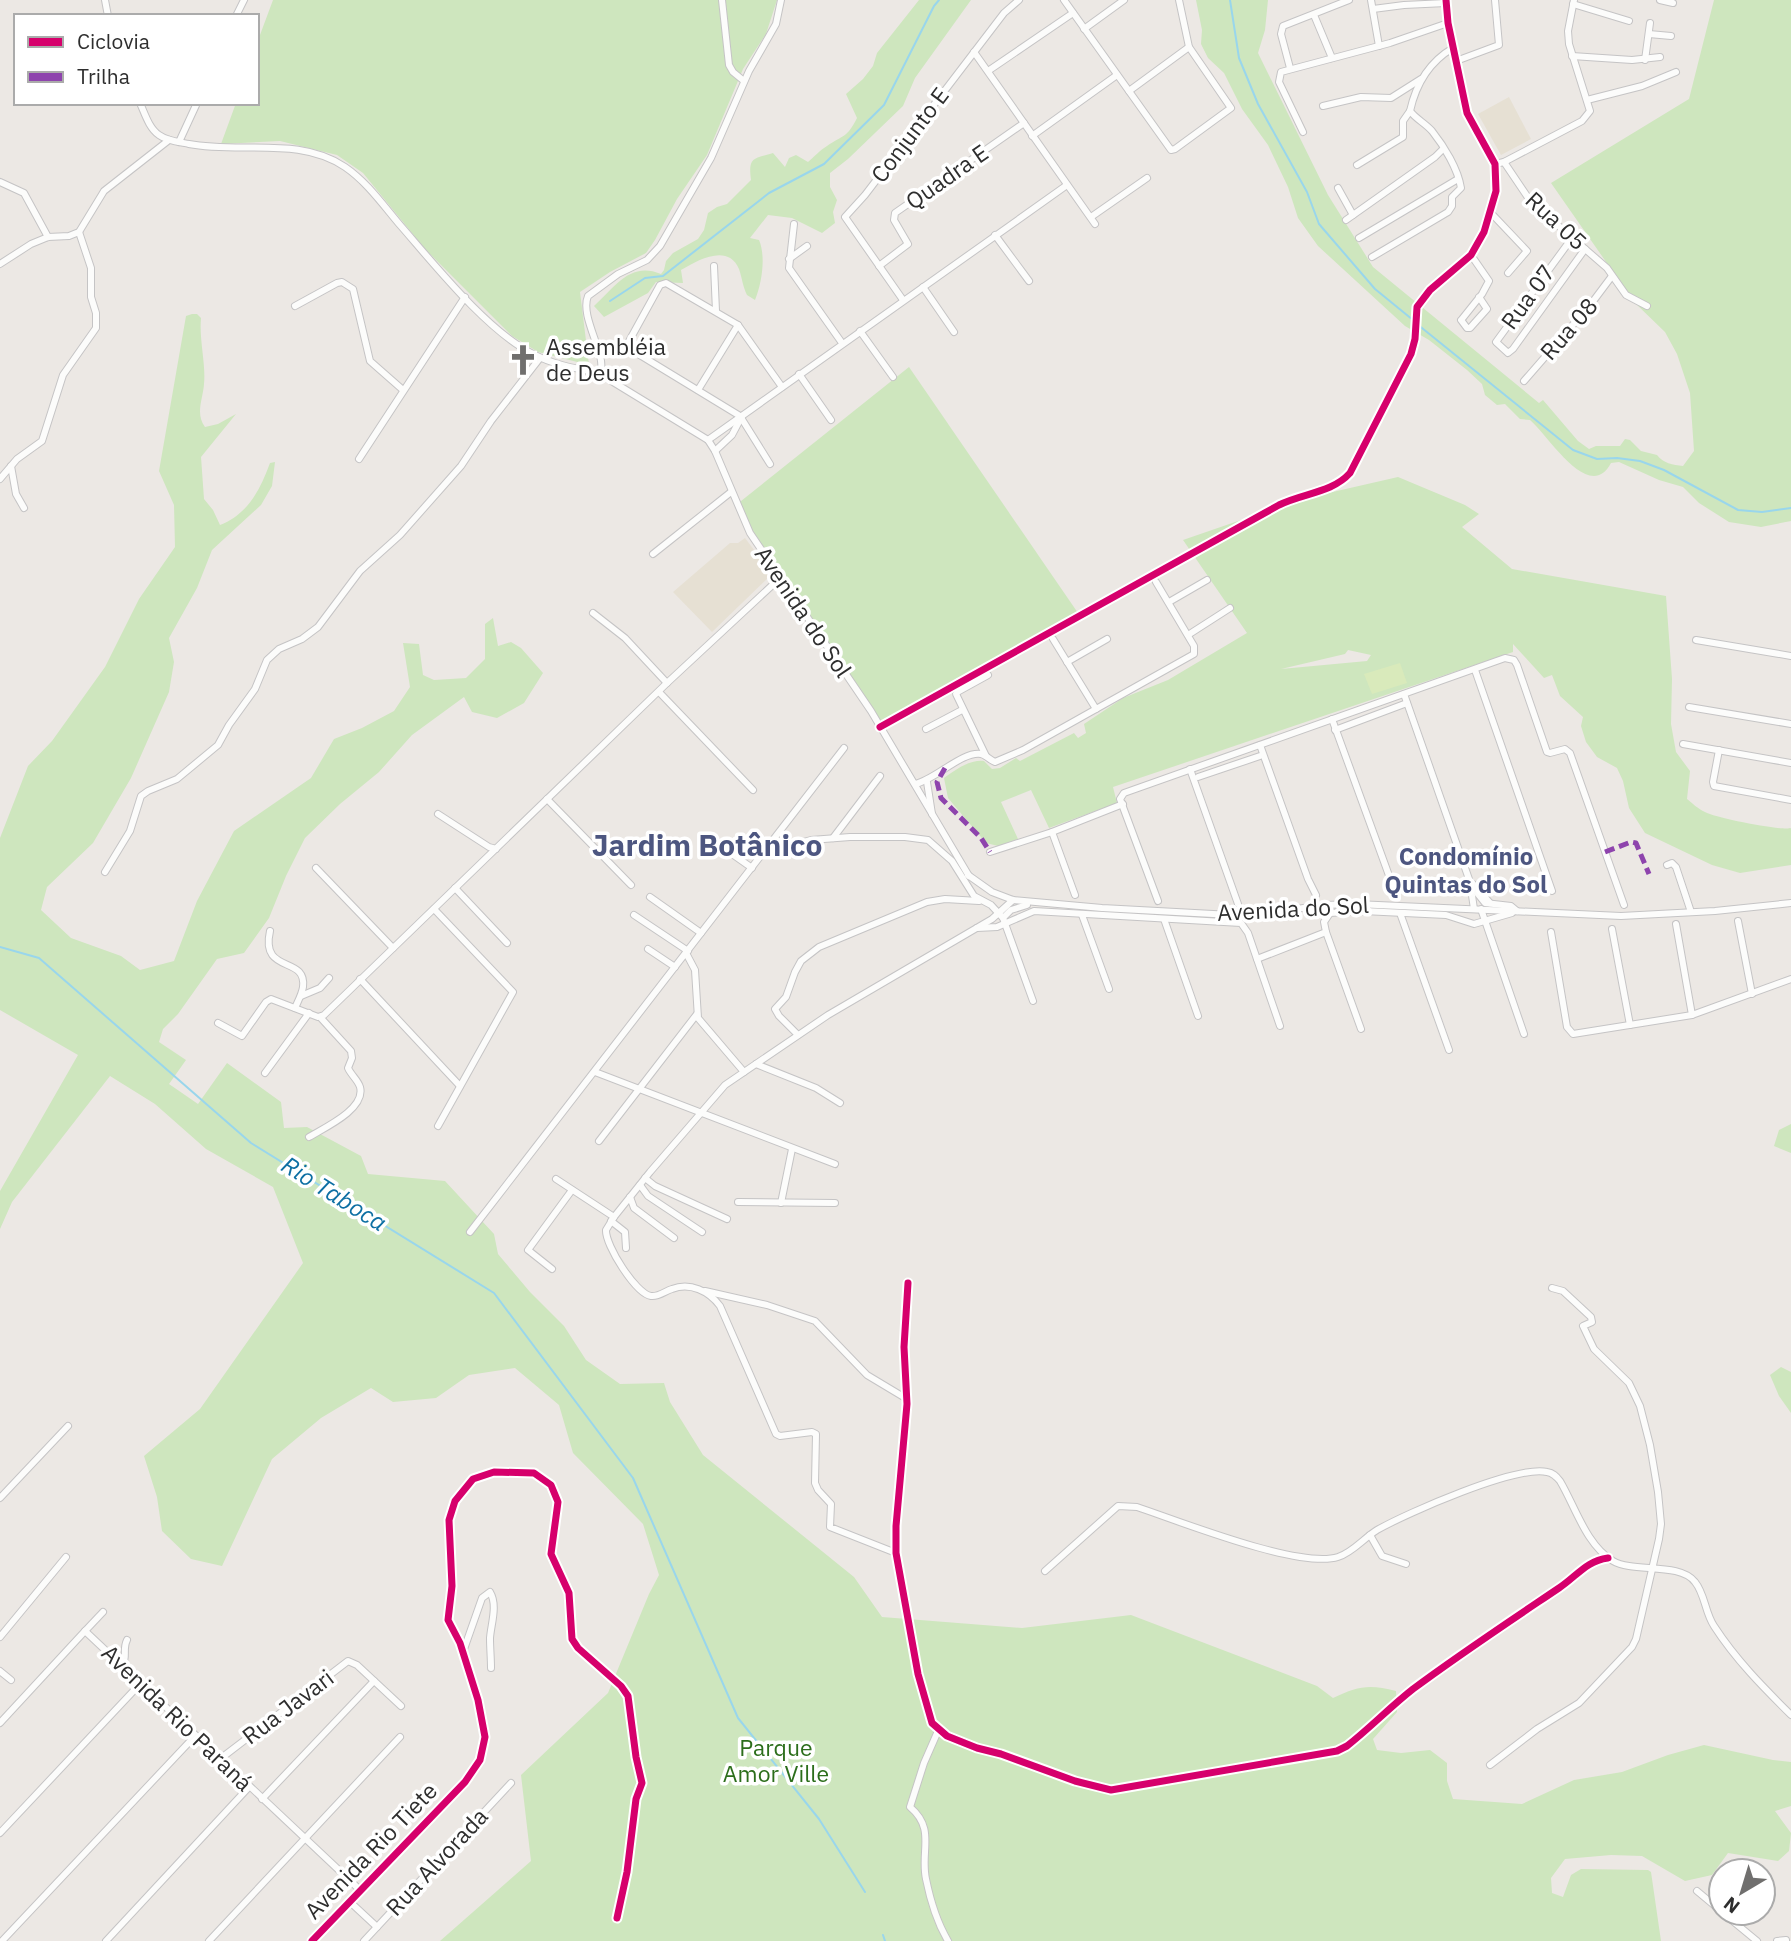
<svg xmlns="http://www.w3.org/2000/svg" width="1791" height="1941" font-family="'IBM Plex Sans',sans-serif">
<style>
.education{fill:#e6e0d3}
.green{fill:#cee6be;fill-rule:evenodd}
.pitch{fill:#d9eabb}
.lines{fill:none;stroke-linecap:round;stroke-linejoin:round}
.stream{stroke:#99d6ec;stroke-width:2}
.minor-casing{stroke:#c5c4c5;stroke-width:8}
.minor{stroke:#fcfcfb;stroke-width:6}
.quiet{stroke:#8e44ad;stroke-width:5;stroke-dasharray:10 5;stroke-linecap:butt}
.cycleway-casing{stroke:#fff;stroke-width:11}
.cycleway{stroke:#d6006c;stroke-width:7}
.labels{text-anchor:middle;stroke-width:7;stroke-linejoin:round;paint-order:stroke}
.street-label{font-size:23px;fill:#2e2e2e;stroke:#fff}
.poi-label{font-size:23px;fill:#2e2e2e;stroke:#fff;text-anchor:start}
.park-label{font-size:23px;fill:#2c6e1b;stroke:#fff}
.neighbourhood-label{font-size:24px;font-weight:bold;fill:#4d5680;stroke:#fff}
.water-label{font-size:24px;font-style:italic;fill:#0d6fa3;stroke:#fff}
.district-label{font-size:30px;font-weight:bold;fill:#4d5680;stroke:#fff}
</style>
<rect width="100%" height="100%" fill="#ece8e4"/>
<g class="education">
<polygon points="1509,97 1531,139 1501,155 1478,114"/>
<polygon points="745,538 772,574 712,632 673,592 730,543 738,543"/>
</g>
<g class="green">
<polygon points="273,0 777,0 766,34 743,69 707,155 677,199 655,240 646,253 610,272 580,292 589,365 538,352 512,336 425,249 363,173 337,155 280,141 221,144 236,103 257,103 257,43"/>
<path d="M 919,0 L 971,0 L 915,78 L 903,106 L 848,159 L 830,173 L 830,187 L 837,200 L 833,212 L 835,223 L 822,233 L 792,218 L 768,215 L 750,238 L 759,240 C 766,256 762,283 755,300 L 747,295 C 743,287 742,278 739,269 C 728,243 698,260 681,270 L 683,283 L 656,282 L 648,293 L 604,317 L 594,306 C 615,287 630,261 661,274 L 664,270 L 666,261 L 673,253 L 698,239 L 704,230 L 708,213 L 717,207 L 727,204 L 751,180 C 748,157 753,159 773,153 L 785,167 L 789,158 L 796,155 L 808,162 C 814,157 820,150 827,146 C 843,135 847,138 857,118 L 846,94 L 863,79 L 873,66 L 877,53 Z"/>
<path d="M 1196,0 L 1268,0 L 1265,30 L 1258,53 L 1328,195 L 1373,267 L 1539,403 L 1543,400 L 1578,441 L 1589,449 L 1596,446 L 1620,446 L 1625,439 L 1630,440 L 1641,451 L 1657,455 C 1663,463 1673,465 1683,466 L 1694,451 L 1690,393 L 1677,354 L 1665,332 L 1634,302 L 1551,183 L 1689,99 L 1714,0 L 1791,0 L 1791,521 L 1761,527 L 1729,522 L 1699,503 L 1683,487 L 1659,480 L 1619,462 L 1611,463 C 1589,504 1549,436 1530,420 L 1520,419 L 1505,404 L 1497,405 L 1485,395 L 1482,384 L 1467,370 L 1429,340 L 1405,326 L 1318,246 L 1298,218 L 1288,187 L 1268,145 L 1242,109 L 1224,73 L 1208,58 L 1201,44 L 1202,30 Z"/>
<path d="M 192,314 L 197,314 L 201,318 C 199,341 206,363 204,384 C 203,399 195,414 205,427 L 218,424 L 236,414 L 201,457 L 204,499 L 213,510 L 220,525 C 248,514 260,490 270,463 L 275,462 L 272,486 L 261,505 L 212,550 L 197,588 L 169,638 L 174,662 L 169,692 L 131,778 L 93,843 L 47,887 L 41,910 L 71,938 L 121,956 L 140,970 L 174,961 L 197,901 L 234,831 L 311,778 L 334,739 L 362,728 L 394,711 L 410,687 L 403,643 L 419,644 L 423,675 L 434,680 L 466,678 L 485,659 L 485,624 L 493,618 L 498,646 L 511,642 L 521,648 L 543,673 L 524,703 L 497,718 L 472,712 L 464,697 L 412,735 L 379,772 L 340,804 L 305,838 L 286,876 L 269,918 L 244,953 L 217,959 L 178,1014 L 163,1029 L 159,1042 L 186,1060 L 169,1084 L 198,1104 L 227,1063 L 281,1102 L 284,1128 L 307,1127 L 361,1156 L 368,1174 L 445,1181 L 494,1234 L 498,1254 L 530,1292 L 564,1326 L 586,1360 L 620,1384 L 664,1383 L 670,1402 L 703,1455 L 854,1577 L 882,1617 L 1022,1628 L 1131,1615 L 1317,1686 L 1333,1698 C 1358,1686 1369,1684 1396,1691 L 1397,1712 L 1373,1739 L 1377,1750 L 1401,1753 L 1430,1750 L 1447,1763 L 1447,1781 L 1453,1799 L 1522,1804 L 1574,1780 L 1622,1772 L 1668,1755 L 1704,1745 L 1773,1760 L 1791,1762 L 1791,1806 L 1775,1811 L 1791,1833 L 1789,1851 L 1778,1861 L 1728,1853 L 1712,1875 L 1685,1881 L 1642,1856 L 1611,1855 L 1565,1859 L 1551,1878 L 1552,1893 L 1563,1897 L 1571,1875 L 1581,1869 L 1648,1870 L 1651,1872 L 1661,1941 L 440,1941 L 531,1861 L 521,1775 L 608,1693 L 649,1594 L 659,1575 L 643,1524 L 573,1453 L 559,1405 L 515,1368 L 469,1375 L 436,1398 L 393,1402 L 371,1388 L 321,1418 L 272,1459 L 222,1566 L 191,1559 L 162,1531 L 157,1497 L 144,1456 L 200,1409 L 303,1263 L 273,1187 L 206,1149 L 155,1104 L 110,1076 L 12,1202 L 0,1229 L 0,1191 L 78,1055 L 0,1010 L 0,838 L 28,766 L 52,741 L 105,667 L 139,599 L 175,547 L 174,505 L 159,471 L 186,316 Z"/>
<polygon points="909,367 1078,613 877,724 736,505"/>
<path d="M 1398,477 L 1465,505 L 1479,514 L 1462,527 L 1512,569 L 1666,596 L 1672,679 L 1671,724 L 1676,752 L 1690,771 L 1687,799 C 1692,803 1698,809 1705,812 C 1716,818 1781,831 1791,828 L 1791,865 L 1740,873 L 1712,865 L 1645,833 L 1629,808 L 1623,781 L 1617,768 L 1597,757 L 1586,742 L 1581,726 L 1583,717 L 1560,696 L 1552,675 L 1544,678 L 1513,644 L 1513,652 L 1113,787 L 1117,803 L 1049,828 L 1031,790 L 1001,802 L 1018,839 L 998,846 L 986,843 L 948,798 L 944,778 C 955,770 970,759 984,761 L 992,769 L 1000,768 L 1016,758 L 1020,761 L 1074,733 L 1078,738 L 1086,733 L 1084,724 L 1123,698 L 1168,680 L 1247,633 L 1183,540 L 1302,499 ZM 1348,650 L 1371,655 L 1367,661 L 1281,669 L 1345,654 Z"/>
<polygon points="1791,1124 1791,1153 1774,1146 1779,1130"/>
<polygon points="1781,1367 1791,1372 1791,1413 1779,1396 1770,1375"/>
</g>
<polygon class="pitch" points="1400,663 1407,683 1372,694 1364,674"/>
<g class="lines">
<g class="stream">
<polyline points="1230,0 1239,58 1258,104 1307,192 1319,224 1375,289 1413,320"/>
<polyline points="610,301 645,278 663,276 769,193 824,164 884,105 934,6 939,0"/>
<polyline points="1417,324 1573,450 1597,459 1617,458 1640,461 1664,470 1738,510 1762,512 1791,508"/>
<polyline points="0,947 39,958 251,1143 494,1293 633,1478 738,1718 819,1819 865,1892"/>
<polyline points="883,1935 885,1941"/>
</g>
<defs>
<g id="minor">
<polyline points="105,0 108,16"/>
<polyline points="722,0 729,65 733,72 744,81"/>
<polyline points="1064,0 1171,150 1175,149 1231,108 1189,47 1179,0"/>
<polyline points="1371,0 1379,46"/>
<polyline points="1660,0 1673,3"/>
<polyline points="1573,4 1629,21"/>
<polyline points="1373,9 1404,5 1446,3"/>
<polyline points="1314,15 1332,58"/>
<polyline points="236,16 244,0"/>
<polyline points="1084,29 1124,0"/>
<polyline points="1649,34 1671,36"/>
<polyline points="974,52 1095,224"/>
<polyline points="1572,56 1632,60 1660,57"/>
<polyline points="1645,60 1650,23"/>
<polyline points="1456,61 1499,45 1495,0"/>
<polyline points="1290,68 1281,34 1283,26 1349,0"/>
<polyline points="988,71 1073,13"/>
<polyline points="1129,91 1189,47"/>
<polyline points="1587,100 1642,86 1676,72"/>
<path d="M 140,103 C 145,114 149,128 159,135 C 167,141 179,142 189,144 C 241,154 299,136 345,167 C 367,182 383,205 400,225 C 434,264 487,331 533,354 C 552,364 573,368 594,372"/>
<polyline points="1323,106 1361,97 1391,98 1421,79"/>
<polyline points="1303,132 1279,82 1281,72 1390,43 1448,23"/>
<polyline points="1032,136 1117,75"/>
<polyline points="179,142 197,103"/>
<polyline points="1504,162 1531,202 1607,268 1626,295 1647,306"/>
<polyline points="1495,164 1504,162 1582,121 1590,111 1569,44 1568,31 1574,0"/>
<polyline points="1357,165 1403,137 1403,121 1410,111"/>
<polyline points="0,182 24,193 48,237"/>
<polyline points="1338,188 1353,215"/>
<polyline points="1491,213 1527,251 1508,273"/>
<polyline points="1091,217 1147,178"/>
<polyline points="1346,220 1435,157 1443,149"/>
<polyline points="794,224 789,268 842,343"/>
<polyline points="995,235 1029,281"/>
<polyline points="1359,238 1458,179"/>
<polyline points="1572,238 1496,342 1508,353 1513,349 1585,249"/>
<polyline points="1471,255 1489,281 1482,294 1462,319 1461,320 1467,328 1470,328 1487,309 1479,297"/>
<path d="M 1372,257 L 1448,212 L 1452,206 L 1452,197 L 1461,188 C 1458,169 1444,146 1432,131 C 1425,123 1416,119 1410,111 C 1416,84 1429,62 1453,48"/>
<polyline points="789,259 807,246"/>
<polyline points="0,264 31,244 48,237 69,236 79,232 104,191 169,140"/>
<polyline points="714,266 716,311"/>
<polyline points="879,266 908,244 894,220 895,213 1024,123"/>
<polyline points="923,287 954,332"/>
<polyline points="903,300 845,217 865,195 1004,13 1019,0"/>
<polyline points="295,306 337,283 342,282 353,289 370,361 403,390"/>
<polyline points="860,331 893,377"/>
<polygon points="598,371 600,375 596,378 593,373"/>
<path d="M 600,373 C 608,356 579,317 588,296 L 618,274 L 647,260 L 660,246 L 711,158 L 749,71 L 776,24 L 781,0"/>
<polyline points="600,374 708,440 715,451 750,533 871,711 969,876"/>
<polyline points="799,374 831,420"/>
<polyline points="1524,381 1591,304 1612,276"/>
<polyline points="698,390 738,325"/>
<polyline points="708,440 1067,185"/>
<polyline points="715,451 732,435 742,416"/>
<polyline points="359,459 465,297"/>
<polyline points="770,464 740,416 630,349 628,343 660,285 666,283 738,325 782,387"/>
<polyline points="11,466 16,494 24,508"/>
<polyline points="0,479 17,459 42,441 63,375 96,328 96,313 91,297 91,268 79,232"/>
<polyline points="653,554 731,492"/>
<polyline points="1169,602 1207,580"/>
<polyline points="593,613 625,638 667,683"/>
<polyline points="1188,635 1230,608"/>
<polyline points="1053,639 1096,709"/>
<polyline points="1696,640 1791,656"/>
<polyline points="1067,662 1107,639"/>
<polyline points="1475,670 1552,891"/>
<polyline points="659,692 753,790"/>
<polyline points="1404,694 1470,882 1474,909"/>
<polyline points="1689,707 1791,724"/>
<polyline points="1332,719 1395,892"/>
<path d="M 880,727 L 1279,505 C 1303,493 1332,493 1350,473 L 1411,354 L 1415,339 L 1417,307 L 1430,290 L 1471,255 L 1484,232 L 1496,191 L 1495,164 L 1467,113 L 1448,23 L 1446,0"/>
<polyline points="926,729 962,710"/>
<polyline points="1335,730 1407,703"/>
<polyline points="1683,744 1791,763"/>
<polyline points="1260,745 1308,879 1316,895"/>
<polyline points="1719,750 1713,782 1714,786 1791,800"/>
<polyline points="986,756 956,694 959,691 988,675"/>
<polyline points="1190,769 1238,904"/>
<polyline points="1198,777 1260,756"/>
<polyline points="927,782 932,814"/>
<path d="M 915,784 C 935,780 962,751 981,754 C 986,755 990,760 995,762 L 1023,750 L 1194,654 L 1194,646 L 1156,582"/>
<polyline points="547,799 631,885"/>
<polyline points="438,814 489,847 496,849"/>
<polyline points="1052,832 1075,895"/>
<polyline points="708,837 752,868"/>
<polyline points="833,838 880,776"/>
<polyline points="767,849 776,849 811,840 850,837 905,837 928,840 952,861 974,896 991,905 1003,918 1033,1001"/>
<polyline points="990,852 1052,832 1123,804"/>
<polyline points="1667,865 1672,863 1676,867 1691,912"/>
<polyline points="316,868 393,948"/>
<polyline points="105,872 130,831 141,796 148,791 177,779 218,745 229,725 255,689 267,660 279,649 302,639 318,627 360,571 400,535 461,466 491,421 540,358"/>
<polyline points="968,875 992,892 1013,900 1102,908 1250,916 1323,905 1356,904 1621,916 1715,911 1791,903"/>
<polyline points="1473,884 1490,903"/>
<polyline points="455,888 507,943"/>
<polyline points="1473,888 1485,903 1511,906 1517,911"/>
<polyline points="650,897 701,933"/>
<polyline points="1158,901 1120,799 1124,793 1505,658 1514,660 1517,665 1547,752 1550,753 1565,749 1570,753 1624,905"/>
<polyline points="434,909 513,992 438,1126"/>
<polyline points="1481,909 1524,1034"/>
<polyline points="1400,913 1449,1050"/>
<polyline points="634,915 688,951"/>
<polyline points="1082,915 1109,989"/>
<polyline points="1003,918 1011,910 1027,905"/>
<polyline points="1164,919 1198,1016"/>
<polyline points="1738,921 1752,994"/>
<polyline points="1676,924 1692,1015"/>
<polyline points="977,928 997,927 1034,911 1241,923 1248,933 1280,1026"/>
<polyline points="1612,929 1630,1025"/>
<path d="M 270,931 C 260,975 307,955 303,987 C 302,994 298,1001 295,1008"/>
<polyline points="1326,932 1361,1029"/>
<polyline points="1551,932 1567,1027 1573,1034 1692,1015 1791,979"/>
<polyline points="648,949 675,967"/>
<polyline points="686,953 695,970 698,1018 744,1072"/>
<polyline points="1257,959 1326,932 1324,922 1330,913 1363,911 1446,915 1474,924 1512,913"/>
<polyline points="360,979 460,1086"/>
<polyline points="301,996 320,988 329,978"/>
<polyline points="218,1023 242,1036 266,1002 271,999 318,1017 324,1015 667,683 780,578"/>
<polyline points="798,1035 779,1016 775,1009 786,997 795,972 801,961 819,947 927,902 945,899 979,901"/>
<polyline points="756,1064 816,1088 840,1103"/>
<polyline points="595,1072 835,1164"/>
<polyline points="265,1073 309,1013"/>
<path d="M 309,1137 C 324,1128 366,1109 360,1087 C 358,1080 351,1075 348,1068 L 352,1058 L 351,1051 L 320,1017"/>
<polyline points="599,1141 697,1014"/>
<polyline points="645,1178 655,1186 727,1219"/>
<polyline points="556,1179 614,1217"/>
<polyline points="640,1185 648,1196 702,1232"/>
<polyline points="630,1197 634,1208 674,1238"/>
<polyline points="738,1202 835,1203"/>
<polyline points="781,1203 792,1149"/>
<polyline points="611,1221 625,1232 626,1248"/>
<polyline points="470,1232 844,748"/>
<polyline points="552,1269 528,1250 572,1190"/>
<path d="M 908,1283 L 904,1347 L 907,1404 L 896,1526 L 896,1553 L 918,1674 L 932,1723 L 947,1736 L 977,1748 L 1001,1754 L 1075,1781 L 1111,1790 L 1337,1751 L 1347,1746 C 1370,1728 1390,1707 1413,1689 C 1460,1654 1510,1621 1559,1588 C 1577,1576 1586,1561 1608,1558"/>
<polyline points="705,1291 767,1305 815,1321 867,1375 907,1399"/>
<polyline points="0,1498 68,1426"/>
<polyline points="1370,1535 1382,1556 1406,1564"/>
<path d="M 896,1553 L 830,1527 L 831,1504 L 818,1490 L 815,1483 L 816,1434 L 812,1432 L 780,1436 L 776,1434 L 720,1306 C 709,1291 690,1282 672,1289 C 665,1291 659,1297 651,1296 C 636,1294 605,1245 606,1230 L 614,1217 L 650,1172 L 725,1085 L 828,1015 L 992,919 L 1013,900"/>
<path d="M 1045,1571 L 1118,1506 L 1137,1507 C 1179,1521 1299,1569 1338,1557 C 1352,1553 1364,1538 1377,1530 C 1407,1513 1516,1465 1547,1472 C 1553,1473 1556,1476 1560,1481 C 1575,1506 1586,1545 1613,1561 C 1633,1573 1680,1562 1695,1582 C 1705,1594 1705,1613 1714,1626 C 1736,1660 1763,1687 1791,1715"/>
<polyline points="85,1631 103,1612"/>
<polyline points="0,1637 66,1557"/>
<path d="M 463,1652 L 482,1598 L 490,1592 C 498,1605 491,1624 490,1638 C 490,1648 491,1658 491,1668"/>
<path d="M 122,1666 C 128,1657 122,1650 127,1640"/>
<polyline points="0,1671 11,1680"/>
<polyline points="0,1723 85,1631 360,1890"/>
<path d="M 938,1731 L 924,1763 L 910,1807 C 936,1829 920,1851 926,1879 C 930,1899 938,1924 948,1941"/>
<polyline points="220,1759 348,1661 357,1665 401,1706"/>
<polyline points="1490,1765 1537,1729 1579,1703 1632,1647 1636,1639 1659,1539 1661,1524 1658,1492 1650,1445 1640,1406 1629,1383 1594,1349 1583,1326 1592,1322 1591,1317 1563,1291 1552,1288"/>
<polyline points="262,1799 374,1681"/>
<polyline points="0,1833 140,1684"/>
<polyline points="1697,1891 1721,1911"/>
<polyline points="349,1901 377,1927"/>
<polyline points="1723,1913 1757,1941"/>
<polyline points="2,1941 195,1736"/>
<polyline points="106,1941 249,1787"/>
<polyline points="209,1941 400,1737"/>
<polyline points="312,1941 465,1782 480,1760 485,1737 478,1700 460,1643 448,1620 452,1586 449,1520 455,1501 473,1479 494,1472 534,1473 551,1485 558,1502 551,1554 569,1593 572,1639 578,1648 621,1686 628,1696 636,1757 642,1783 636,1799 627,1872 617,1918"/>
<polyline points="364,1941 511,1783"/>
<polyline points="1777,1941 1786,1940"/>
</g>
</defs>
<use href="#minor" class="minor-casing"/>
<use href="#minor" class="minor"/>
<g class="quiet">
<polyline points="945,768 937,782 941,798 981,838 990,852"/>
<polyline points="1605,852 1631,842 1636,843 1649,874"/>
</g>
<defs>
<g id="cycleway">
<path d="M 880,727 L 1279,505 C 1303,493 1332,493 1350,473 L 1411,354 L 1415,339 L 1417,307 L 1430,290 L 1471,255 L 1484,232 L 1496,191 L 1495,164 L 1467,113 L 1448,23 L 1446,0"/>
<path d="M 908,1283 L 904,1347 L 907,1404 L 896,1526 L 896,1553 L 918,1674 L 932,1723 L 947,1736 L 977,1748 L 1001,1754 L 1075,1781 L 1111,1790 L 1337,1751 L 1347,1746 C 1370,1728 1390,1707 1413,1689 C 1460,1654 1510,1621 1559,1588 C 1577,1576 1586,1561 1608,1558"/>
<polyline points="312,1941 465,1782 480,1760 485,1737 478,1700 460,1643 448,1620 452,1586 449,1520 455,1501 473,1479 494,1472 534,1473 551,1485 558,1502 551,1554 569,1593 572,1639 578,1648 621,1686 628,1696 636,1757 642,1783 636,1799 627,1872 617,1918"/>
</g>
</defs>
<use href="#cycleway" class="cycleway-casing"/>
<use href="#cycleway" class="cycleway"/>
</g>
<defs>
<symbol id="church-bare" viewBox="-9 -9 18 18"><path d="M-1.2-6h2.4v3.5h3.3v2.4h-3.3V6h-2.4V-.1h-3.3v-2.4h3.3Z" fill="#706f6e" stroke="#fff" stroke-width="2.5" paint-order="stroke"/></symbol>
</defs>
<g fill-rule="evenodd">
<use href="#church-bare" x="501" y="338" width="44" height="44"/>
</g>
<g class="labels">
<g class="street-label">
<text transform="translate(910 135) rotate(-53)" y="8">Conjunto E</text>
<text transform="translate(947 177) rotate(-35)" y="8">Quadra E</text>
<text transform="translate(1556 221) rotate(43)" y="8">Rua 05</text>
<text transform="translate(1528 297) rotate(-54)" y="8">Rua 07</text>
<text transform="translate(1569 329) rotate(-49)" y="8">Rua 08</text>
<text transform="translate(803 612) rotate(56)" y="8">Avenida do Sol</text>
<text transform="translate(1293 909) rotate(-3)" y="8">Avenida do Sol</text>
<text transform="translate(288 1707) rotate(-37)" y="8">Rua Javari</text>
<text transform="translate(177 1718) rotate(44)" y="8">Avenida Rio Paraná</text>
<text transform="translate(371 1851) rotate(-46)" y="8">Avenida Rio Tiete</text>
<text transform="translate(437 1862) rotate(-47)" y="8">Rua Alvorada</text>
</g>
<g class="poi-label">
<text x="546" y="355">Assembléia<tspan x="546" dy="26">de Deus</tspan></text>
</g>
<g class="park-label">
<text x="776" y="1756">Parque<tspan x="776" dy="26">Amor Ville</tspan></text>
</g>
<g class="neighbourhood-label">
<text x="1466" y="865">Condomínio<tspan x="1466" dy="28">Quintas do Sol</tspan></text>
</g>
<g class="water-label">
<text transform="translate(334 1194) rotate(32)" y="8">Rio Taboca</text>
</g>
<g class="district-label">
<text x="707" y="856">Jardim Botânico</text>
</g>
</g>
<rect x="14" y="14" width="245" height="91" fill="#ffffff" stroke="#ababab" stroke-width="2"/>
<rect x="28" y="37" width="35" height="10" fill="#d6006c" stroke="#ababab" stroke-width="2"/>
<text x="77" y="49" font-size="21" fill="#2e2e2e">Ciclovia</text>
<rect x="28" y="72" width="35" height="10" fill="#8e44ad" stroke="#ababab" stroke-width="2"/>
<text x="77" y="84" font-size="21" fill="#2e2e2e">Trilha</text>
<g transform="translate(1742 1892) rotate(218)"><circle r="33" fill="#ffffff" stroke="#ababab" stroke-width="2"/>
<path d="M0-5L12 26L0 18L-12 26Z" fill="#706f6e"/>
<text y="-10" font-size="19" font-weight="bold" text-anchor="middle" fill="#2e2e2e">N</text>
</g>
</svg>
